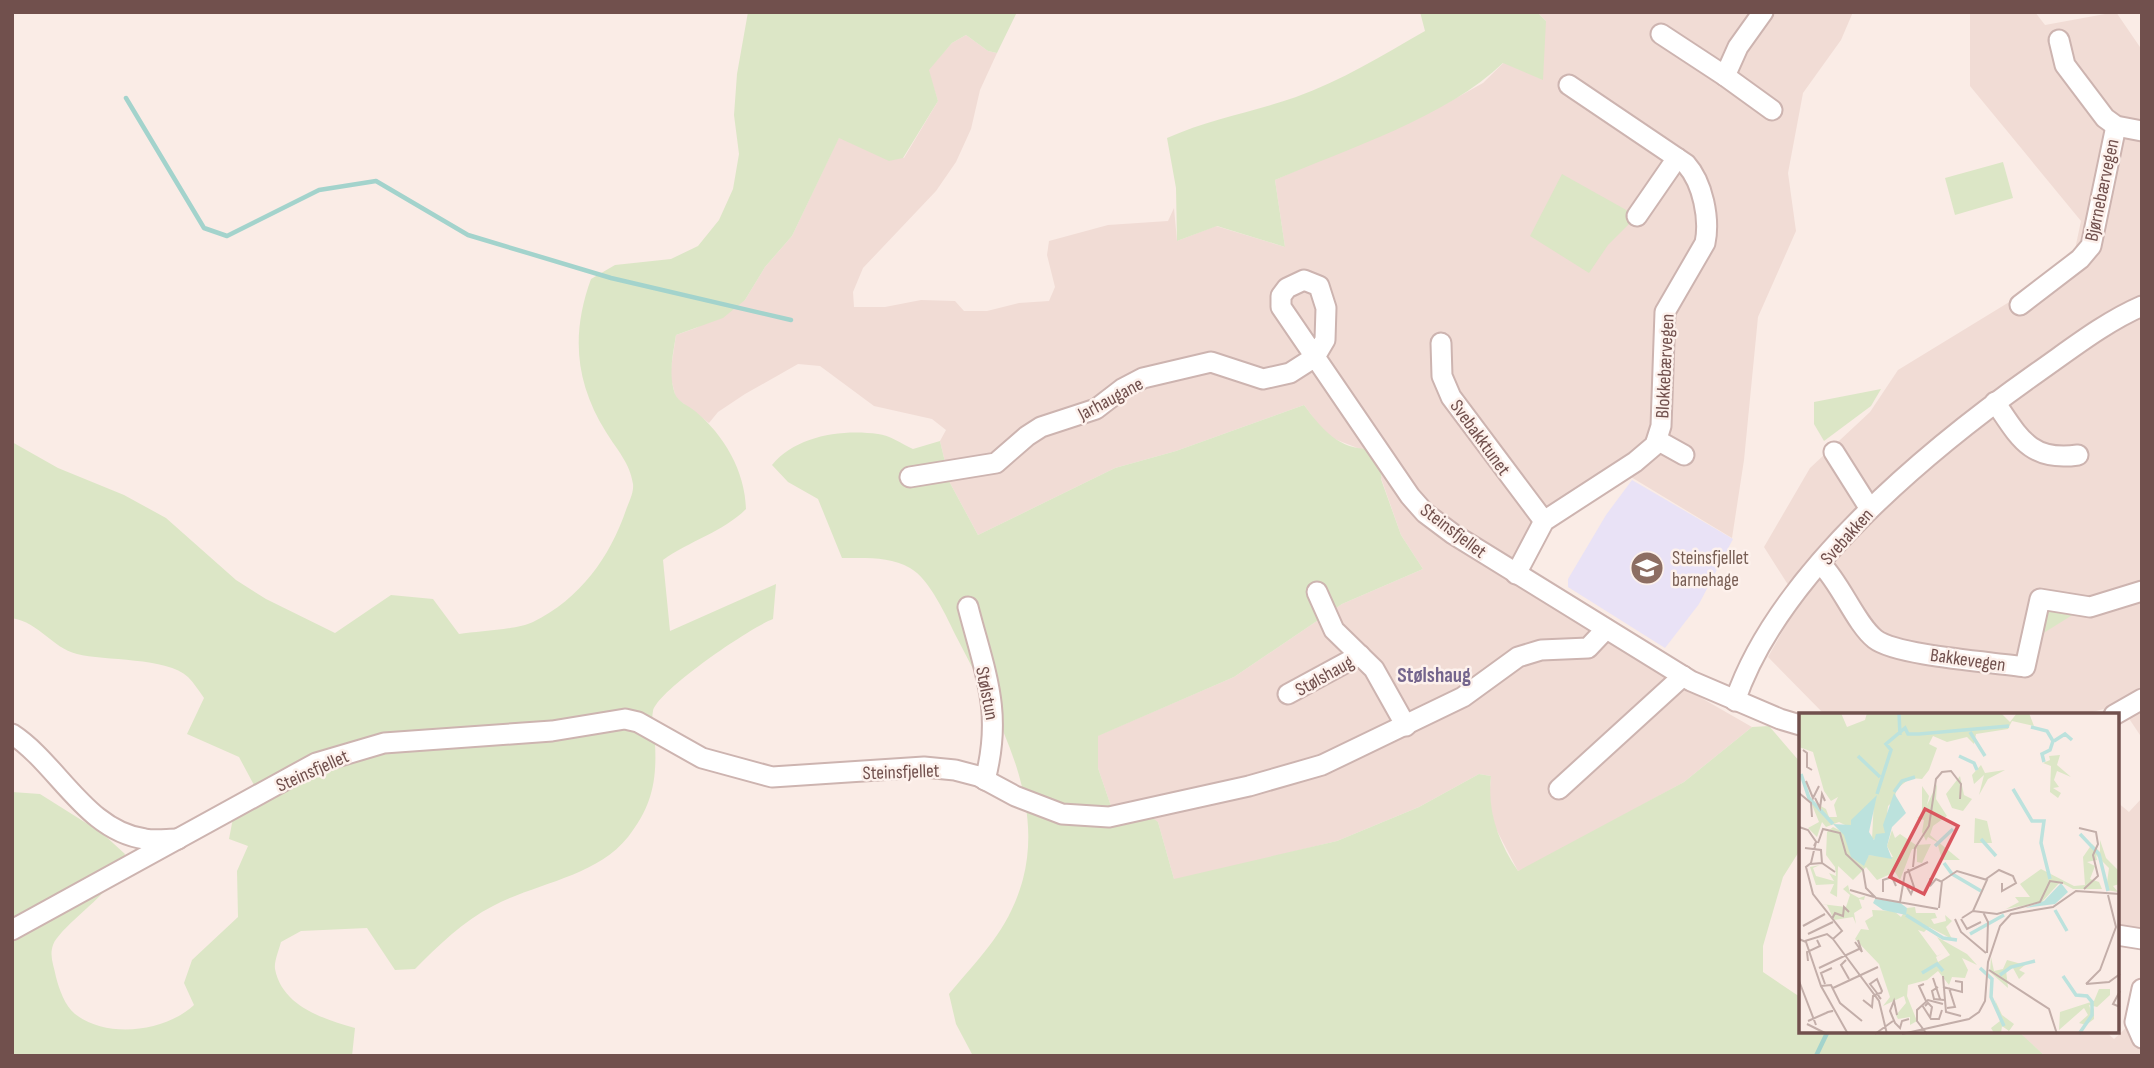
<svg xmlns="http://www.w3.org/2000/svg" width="2154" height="1068" font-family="'Sofia Sans Condensed',sans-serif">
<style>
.residential{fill:#f1dcd5}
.education{fill:#e9e2f6}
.green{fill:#dce6c6}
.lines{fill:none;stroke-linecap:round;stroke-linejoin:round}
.stream{stroke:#a3d3cc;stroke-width:4.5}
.minor-casing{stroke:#cdb4b0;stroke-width:23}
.minor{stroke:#fff;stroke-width:19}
.labels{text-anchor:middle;stroke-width:5;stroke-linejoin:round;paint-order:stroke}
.street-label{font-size:19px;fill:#71504d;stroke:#fdf1ec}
.education-label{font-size:19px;fill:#785e54;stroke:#fdf1ec;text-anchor:start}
.neighbourhood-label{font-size:21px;font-weight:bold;fill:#74658d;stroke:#fdf1ec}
.inset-river{fill:none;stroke:#bce2dd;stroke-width:3.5}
.inset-road{fill:none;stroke:#c3aea9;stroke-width:2}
.view{fill:#d9565e;fill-opacity:0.15;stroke:#d9565e;stroke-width:3.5}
.inset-edge{fill:none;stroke:#71504d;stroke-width:3.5}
</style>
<rect width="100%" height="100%" fill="#faece6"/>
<g class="residential">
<polygon points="1537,12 1853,12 1841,40 1803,93 1788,173 1796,231 1758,317 1744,460 1732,538 1621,471 1539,531 1505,576 1630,652 1677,684 1752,727 1684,782 1538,862 1518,871 1495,827 1489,799 1491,776 1479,774 1419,807 1337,841 1181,879 1174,879 1158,822 1114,815 1098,768 1097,736 1234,677 1342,604 1423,569 1401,535 1381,478 1384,448 1365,451 1327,436 1304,405 1176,451 1115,468 978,535 950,483 940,441 946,430 932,419 874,406 820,366 798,364 745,394 718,412 709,423 676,398 670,375 676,335 696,328 745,300 765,267 792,236 839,137 904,158 938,101 928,70 952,43 966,35 988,51 997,53 980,90 971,129 956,162 936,191 863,268 853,292 854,307 885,307 921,300 955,301 964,311 987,311 1019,303 1049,301 1055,287 1047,255 1049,241 1108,225 1168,221 1174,208 1177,241 1216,226 1285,247 1275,180 1449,102 1483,83 1546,21"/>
<polygon points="1970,12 2035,12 2045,25 2116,12 2142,50 2142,738 2120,705 2080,715 1824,714 1768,657 1799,602 1764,547 1810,468 1870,412 1898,370 2024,293 2074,254 2081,221 1970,86"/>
<polygon points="2142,798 2142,926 2117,944 2117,802 2129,812"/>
<polygon points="2142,1013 2142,1056 2045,1056 2022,1035 2027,1031 2105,1031 2114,1039"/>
</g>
<polygon class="education" points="1632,480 1733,539 1699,604 1665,648 1568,587 1568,579 1606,515"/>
<g class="green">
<path d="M 748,12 L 1017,12 L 997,53 L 988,51 L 966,35 L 952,43 L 929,70 L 938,101 L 903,158 L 889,161 L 839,138 L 792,236 L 765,267 L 745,300 L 723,318 L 676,335 C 673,355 668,374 675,394 C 678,402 689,406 695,411 C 724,435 745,471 746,509 C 723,532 689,541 663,560 L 670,631 L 776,584 L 773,619 C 751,627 657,691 653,711 C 651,720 654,734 655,743 C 657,781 652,806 628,837 C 596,877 536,883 493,906 C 463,921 438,946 415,969 L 395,970 L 367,928 L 301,931 L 281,942 C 279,950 274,961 275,969 C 282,1006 323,1019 355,1028 L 352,1056 L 12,1056 L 12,792 L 40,794 L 102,833 L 125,854 C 121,864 117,874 111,883 C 99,901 59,929 53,945 C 49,956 54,966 56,977 C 59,989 65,1006 75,1014 C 107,1039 165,1032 194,1005 L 184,983 L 192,960 L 238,917 L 237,871 L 248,846 L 229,839 L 233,818 L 263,802 L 239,757 L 187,734 L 204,698 C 199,691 194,683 188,677 C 167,657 104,661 77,654 C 51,647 40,623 12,618 L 12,442 L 58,468 L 124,495 L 166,518 L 236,580 L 266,599 L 335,633 L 391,595 L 433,599 L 459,634 C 479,631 516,630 533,622 C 580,599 610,557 626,510 C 629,502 634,492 633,484 C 630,463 617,450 606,432 C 575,382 571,334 591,279 L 615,265 L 671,259 L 698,246 L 719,220 L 733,189 L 739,154 L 734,115 L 737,74 Z"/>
<path d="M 1420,12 L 1537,12 L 1546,21 L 1543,80 L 1503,63 C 1447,117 1347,149 1275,180 L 1285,247 L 1217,226 L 1177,241 L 1176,188 L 1167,138 C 1209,119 1253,112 1296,97 C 1341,81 1383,55 1425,31 Z"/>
<polygon points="2003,162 2013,198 1955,215 1945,178"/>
<polygon points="1562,174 1637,216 1608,245 1589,273 1530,236"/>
<polygon points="1881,389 1871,406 1824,441 1814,424 1814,402"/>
<path d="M 1304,405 C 1326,435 1344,454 1384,448 L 1381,479 L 1401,535 L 1423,569 L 1342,604 L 1234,677 L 1098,736 L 1098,768 L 1114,815 L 1151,817 L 1158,822 L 1174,879 L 1337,841 L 1419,807 L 1479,774 L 1491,776 C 1487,811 1498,841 1518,871 L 1684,782 L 1752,727 L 1769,726 L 1800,762 L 1800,850 L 1783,877 L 1763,946 L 1763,972 L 1800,997 L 1800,1031 L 2018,1031 L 2045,1056 L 973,1056 L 956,1024 L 949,994 C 981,955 1009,930 1023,879 C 1045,795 994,710 957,638 C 947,618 930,579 910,568 C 890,556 864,558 842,558 L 818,499 L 788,482 L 772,465 C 796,436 841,429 878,434 C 889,435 902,444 913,449 L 940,441 L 950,483 L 978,535 L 1115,468 L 1176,451 Z"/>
<polygon points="2040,599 2074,614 2031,641"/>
</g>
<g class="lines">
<g class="stream">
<polyline points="126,98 204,228 227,236 319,190 376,181 468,235 611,278 791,320"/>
<polyline points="1816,1056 1828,1031"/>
</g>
<defs>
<g id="minor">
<polyline points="1661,34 1725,76 1738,47 1763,12"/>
<polyline points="2059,40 2065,65 2105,118 2116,126 2142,131"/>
<polyline points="1725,76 1772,110"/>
<polyline points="1637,216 1677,158"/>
<polyline points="2020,305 2080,259 2091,246 2116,126"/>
<polyline points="1441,343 1442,376 1451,397 1544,521"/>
<path d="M 1995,402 C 2019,437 2030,462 2078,455"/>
<polyline points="1657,440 1684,455"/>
<polyline points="1834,452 1870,509"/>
<polyline points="910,477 996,463 1027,436 1041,427 1096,409 1122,389 1143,378 1211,362 1263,379 1290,373 1315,357 1325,340 1326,308 1319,286 1304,280 1287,288 1281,296 1281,307 1410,496 1425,513 1453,534 1691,681 1780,719 1800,725"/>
<path d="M 1821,564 C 1841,584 1856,624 1875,639 C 1897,656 1993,662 2025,667 L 2040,599 L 2090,607 L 2142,591"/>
<path d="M 1516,574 L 1544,521 L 1635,462 L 1655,445 L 1661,426 L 1665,312 L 1705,243 C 1710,219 1703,183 1686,164 L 1569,85"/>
<polyline points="1317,592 1334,630 1374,669 1406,726"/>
<path d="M 968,607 C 985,673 1003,711 985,780"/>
<polyline points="1288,694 1360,655"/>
<path d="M 1735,701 C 1778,573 1930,448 2038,372 C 2071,349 2105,322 2142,306"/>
<polyline points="2114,715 2142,699"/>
<path d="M 12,734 C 58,764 86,831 145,839 C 156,841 167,839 178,839"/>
<polyline points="1559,789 1683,676"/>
<polyline points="12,930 316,763 384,743 552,731 625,719 638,722 702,758 772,777 924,767 955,770 978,776 1015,796 1062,814 1109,817 1249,786 1322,765 1463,697 1518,657 1541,650 1588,648 1606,629"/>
<polyline points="2117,935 2142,939"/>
<polyline points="2142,989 2135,1022 2142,1038"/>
</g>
</defs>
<use href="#minor" class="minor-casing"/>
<use href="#minor" class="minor"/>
</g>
<defs>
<symbol id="school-disc" viewBox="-11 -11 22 22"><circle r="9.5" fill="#8d6e63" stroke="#fdf1ec"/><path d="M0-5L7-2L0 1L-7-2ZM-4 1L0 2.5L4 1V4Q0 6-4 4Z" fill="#fff"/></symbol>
</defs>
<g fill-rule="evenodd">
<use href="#school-disc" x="1628" y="549" width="38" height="38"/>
</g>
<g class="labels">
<g class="street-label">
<text transform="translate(2101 190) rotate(-78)" y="7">Bjørnebærvegen</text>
<text transform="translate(1664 366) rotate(-87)" y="7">Blokkebærvegen</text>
<text transform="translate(1110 398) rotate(-28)" y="7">Jarhaugane</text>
<text transform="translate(1481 437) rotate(54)" y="7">Svebakktunet</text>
<text transform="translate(1454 530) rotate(37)" y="7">Steinsfjellet</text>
<text transform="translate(1846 536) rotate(-48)" y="7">Svebakken</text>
<text transform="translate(1968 659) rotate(8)" y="7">Bakkevegen</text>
<text transform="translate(1324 675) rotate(-29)" y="7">Stølshaug</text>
<text transform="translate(988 693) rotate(79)" y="7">Stølstun</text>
<text transform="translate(312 770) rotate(-24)" y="7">Steinsfjellet</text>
<text transform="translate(901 771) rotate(-2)" y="7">Steinsfjellet</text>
</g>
<g class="education-label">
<text x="1672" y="564">Steinsfjellet<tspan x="1672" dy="22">barnehage</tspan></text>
</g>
<g class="neighbourhood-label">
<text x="1434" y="682">Stølshaug</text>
</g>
</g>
<g transform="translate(1799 713)">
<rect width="320" height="320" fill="#faece6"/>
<path d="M 0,0 L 42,0 L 48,14 L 66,7 L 68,0 L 202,0 L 211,9 L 218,0 L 230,0 L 235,13 L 213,8 L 209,16 L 177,21 L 175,31 L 168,24 L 148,29 L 134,23 L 130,31 L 138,35 L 130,57 L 123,66 L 112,65 L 97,76 L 96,87 L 89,93 L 86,120 L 73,127 L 75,86 L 50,114 L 40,109 L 27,114 L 23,109 L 18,124 L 9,115 L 20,109 L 11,87 L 27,96 L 30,104 L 38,104 L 35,92 L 39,84 L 32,88 L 25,78 L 14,39 L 0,34 ZM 261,42 L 258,52 L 272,64 L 258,58 L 255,67 L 260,74 L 254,75 L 262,80 L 259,85 L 251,79 L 252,53 L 244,50 L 251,47 L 250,43 ZM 182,52 L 186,60 L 206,57 L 189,66 L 180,82 L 185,62 L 175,71 L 173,62 ZM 161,63 L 165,82 L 173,86 L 164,98 L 153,95 L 147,81 ZM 138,71 L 137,86 L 148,103 L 134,113 L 131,122 L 161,147 L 143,147 L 138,129 L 129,124 L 127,128 L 123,119 L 125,107 L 118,105 L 123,101 L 123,73 L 130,83 L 128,92 ZM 176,105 L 188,108 L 193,130 L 175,130 ZM 34,114 L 44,119 L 62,151 L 70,142 L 94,144 L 88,133 L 93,117 L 96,125 L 101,121 L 117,132 L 132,131 L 123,150 L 118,149 L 118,136 L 113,136 L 101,167 L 96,159 L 78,167 L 67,154 L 54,167 L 39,153 L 38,184 L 31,180 L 35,171 L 17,172 L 11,154 L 21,152 L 14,155 L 17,163 L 35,168 L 30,160 L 37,163 L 36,154 L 27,142 L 28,119 ZM 301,127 L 307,145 L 320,158 L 320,171 L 314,173 L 319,179 L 307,177 L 310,155 L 297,142 L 298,147 L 288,149 L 296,153 L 291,166 L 300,169 L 303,176 L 274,176 L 261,169 L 243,189 L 207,196 L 220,189 L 216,184 L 231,184 L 221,171 L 242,156 L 275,173 L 286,172 L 284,144 L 293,131 L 301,139 ZM 49,172 L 51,180 L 60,185 L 66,183 L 65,187 L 60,186 L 63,195 L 55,200 L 57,211 L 54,204 L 35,207 L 28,192 L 22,191 L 47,194 L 51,182 L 44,176 ZM 116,194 L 117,200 L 136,200 L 138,205 L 132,206 L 135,211 L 147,208 L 146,202 L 153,208 L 147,214 L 153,226 L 130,214 L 125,219 L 119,217 L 138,243 L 144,240 L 137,244 L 139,249 L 151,242 L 138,224 L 168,241 L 178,252 L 163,245 L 169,257 L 166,265 L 153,264 L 150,272 L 139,258 L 128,267 L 109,272 L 108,283 L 118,308 L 111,312 L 111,304 L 99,306 L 97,302 L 107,290 L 105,283 L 84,293 L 91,284 L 80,251 L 56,226 L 62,216 L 70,217 L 66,208 L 74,203 L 73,197 L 95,198 L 102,204 L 108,195 ZM 192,244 L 195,258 L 204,256 L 208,247 L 226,252 L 220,257 L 226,260 L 220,266 L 214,255 L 207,257 L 209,275 L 191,259 ZM 300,276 L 311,276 L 311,282 L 298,294 L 290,292 L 292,298 L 295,295 L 295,306 L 287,312 L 280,310 L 289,302 L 285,295 L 260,317 L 261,299 L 295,288 ZM 196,287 L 203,302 L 215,311 L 210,318 L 203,313 L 202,320 L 195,320 L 192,315 L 201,308 Z" fill="#dce6c6"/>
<path d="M 95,80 L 107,100 L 93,114 L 88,133 L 93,146 L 70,142 L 65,153 L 52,144 L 45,122 L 34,111 L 52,112 L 52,107 L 78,82 L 70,119 L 75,127 L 77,121 L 86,120 L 84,112 ZM 262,170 L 269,179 L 256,191 L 226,195 L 245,188 ZM 76,186 L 100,189 L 108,195 L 107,202 L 84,197 L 74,190 Z" fill="#bce2dd"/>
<path class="inset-river" d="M 100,0 L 101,22M 232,14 L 248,18 L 254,28 L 251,37 L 243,41 L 245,49M 171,19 L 186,43M 255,28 L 266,21 L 273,27M 59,43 L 81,64M 160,43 L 175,50 L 178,57M 2,61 L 10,85 L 34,111M 214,76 L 233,108 L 245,108 L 242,130 L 251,166M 95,79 L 103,68 L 116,64M 78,81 L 92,37 L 87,31 L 106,15 L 109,21 L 120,21 L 210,13M 281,121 L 300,141 L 309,178M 182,126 L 197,143M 136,133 L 154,116M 145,150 L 153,161 L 182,178M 256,197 L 268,218M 107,202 L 144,225 L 158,227M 171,221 L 205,202M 181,255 L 193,266 L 192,284 L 205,313M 123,260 L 138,251 L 144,258M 201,262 L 212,254 L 236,248M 264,263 L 277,282 L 288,283 L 293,289 L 293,302 L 280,321"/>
<path class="inset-road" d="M 4,37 L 8,40 L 8,54 L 13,57M 7,68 L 14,85 L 20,73M 0,80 L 12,90 L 13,104M 16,85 L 21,95 L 23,81 L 26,88M 0,114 L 9,117 L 18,130M 280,115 L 297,119 L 299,131 L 294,142 L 299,163 L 285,176M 19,130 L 24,116 L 41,120 L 47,141 L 64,157 L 67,175 L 77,185 L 139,196M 6,135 L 22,137 L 23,150M 11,151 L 23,150 L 36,159M 114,154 L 116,135 L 130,113 L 137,66 L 143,59 L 152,58 L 162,71 L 161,86M 131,165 L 132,172 L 137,166 L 143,169M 187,166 L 200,157 L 214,163 L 217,170 L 203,178 L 203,170M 108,174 L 112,181 L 115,174 L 109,156M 51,177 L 75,184M 84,179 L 84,167 L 93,164 L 97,173M 101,189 L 106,160 L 129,149M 140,195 L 143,168 L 158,158 L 188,167 L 174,198M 184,199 L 189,209 L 188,240M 163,205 L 174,198 L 198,201 L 241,189 L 251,168 L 264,170M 33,206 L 36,200 L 44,203 L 45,194 L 50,199M 156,206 L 162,219 L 187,240M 162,206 L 168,216 L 182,209M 4,213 L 26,201M 9,221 L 34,209M 0,226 L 7,229 L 22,273 L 49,321M 34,226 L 80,288 L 88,321M 6,228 L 28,221 L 34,226 L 43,218 L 14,181 L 7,154 L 12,150 L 17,129 L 15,133M 56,229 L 63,239 L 59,227M 47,247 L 42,252 L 50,266M 9,248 L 8,239 L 21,233 L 18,227M 20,255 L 60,236M 190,257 L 250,296 L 258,321M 144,263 L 147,299 L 162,303M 134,265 L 141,286M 0,268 L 17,312M 26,271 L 22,260 L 33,255M 125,271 L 120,273 L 127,288M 287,271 L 301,257 L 317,214 L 309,182M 287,271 L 310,269 L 321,261M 22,273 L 32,272 L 41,290 L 63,308M 139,274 L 133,278 L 135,286 L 145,287M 144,274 L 163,279 L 163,269 L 156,268M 34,275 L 79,254M 321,278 L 314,291 L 321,294M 64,287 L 73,294 L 74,283 L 78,281 L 82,280 L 83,278 L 78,266 L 71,271 L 78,280 L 78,281 L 79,282 L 81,285 L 82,286M 123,292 L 132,306 L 140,306 L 143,297M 126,293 L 129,290 L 133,294 L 131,305M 148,295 L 156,294 L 150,275M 98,302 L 95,288 L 91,298 L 96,310 L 101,315 L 103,308 L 110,306M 9,308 L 27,300 L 29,299 L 33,298 L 34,298 L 29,299M 8,311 L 28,321M 76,321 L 94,308M 103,321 L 170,306 L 180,299 L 186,288 L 189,249 L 201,213 L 212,201 L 254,194 L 277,178 L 321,181M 128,321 L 118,308 L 118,297 L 129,287 L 144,291"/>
<path class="view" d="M 126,96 L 159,113 L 125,181 L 91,164 Z"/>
<rect width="320" height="320" class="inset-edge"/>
</g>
<rect width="2154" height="1068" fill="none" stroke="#71504d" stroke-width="28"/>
</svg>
